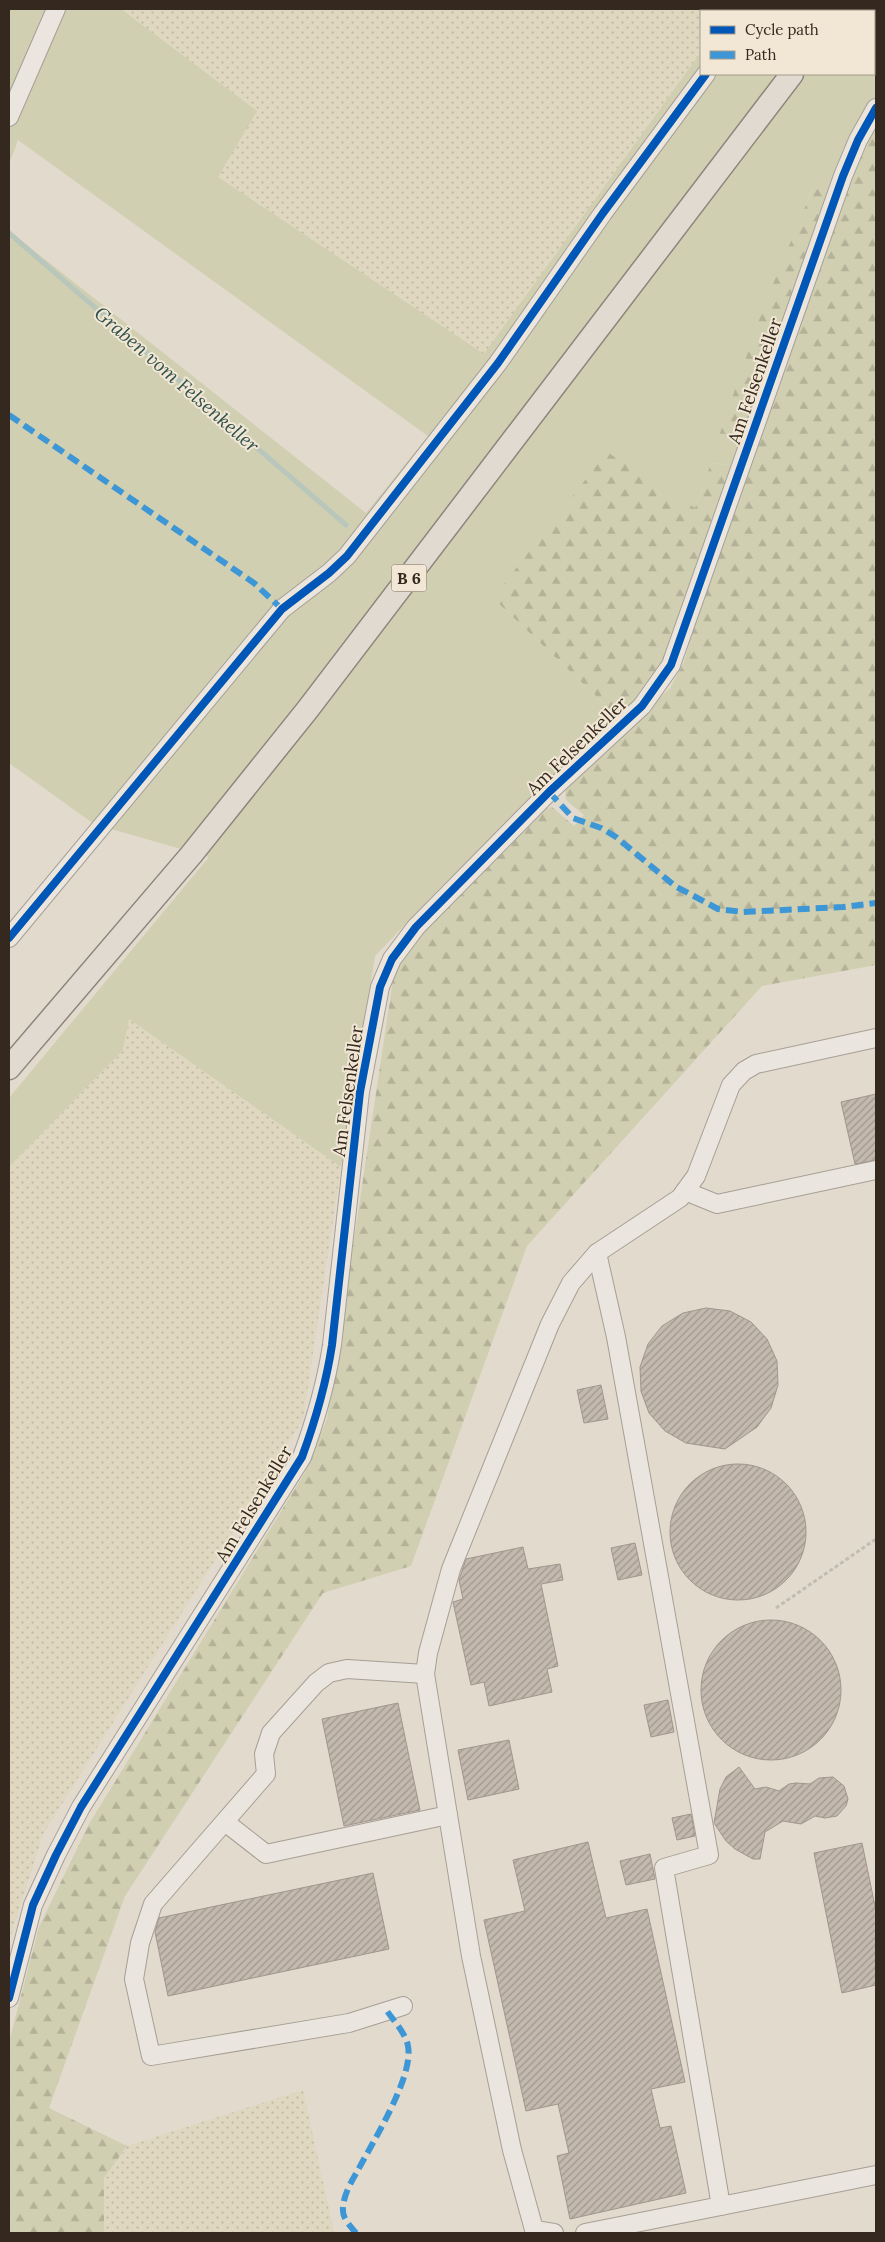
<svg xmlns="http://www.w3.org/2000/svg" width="885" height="2242" font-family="Lora,serif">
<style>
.farmland{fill:url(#farmland-dots)}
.green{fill:#d0cfb1}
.forest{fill:url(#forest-firs)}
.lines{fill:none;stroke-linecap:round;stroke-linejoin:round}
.stream{stroke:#b8c6bc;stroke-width:5}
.building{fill:url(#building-hatch);stroke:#a1968d}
.minor-casing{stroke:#a69f96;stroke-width:20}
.major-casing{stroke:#8c857d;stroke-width:25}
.path{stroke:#c2bcb5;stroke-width:3;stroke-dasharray:4 2.5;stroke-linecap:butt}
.minor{stroke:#eae5de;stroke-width:18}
.major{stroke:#e1dad0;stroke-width:22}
.quiet{stroke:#3d96d5;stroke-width:6;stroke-dasharray:12 6;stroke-linecap:butt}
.cycleway-casing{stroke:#f1e7d4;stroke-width:11}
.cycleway{stroke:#0057b8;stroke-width:8}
.labels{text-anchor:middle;stroke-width:4;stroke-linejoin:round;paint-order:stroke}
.shield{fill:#f1e7d4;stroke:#6d6155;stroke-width:1}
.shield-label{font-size:16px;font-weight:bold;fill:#34281f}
.street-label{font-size:18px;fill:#34281f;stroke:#f1e7d4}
.water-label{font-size:19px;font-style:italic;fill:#30524d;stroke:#f1e7d4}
</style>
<defs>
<pattern id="farmland-dots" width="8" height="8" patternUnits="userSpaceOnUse" patternTransform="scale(1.25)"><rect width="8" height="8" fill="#dfd7bf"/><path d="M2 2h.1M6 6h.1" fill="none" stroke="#c0b9a4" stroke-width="1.8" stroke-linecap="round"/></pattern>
<pattern id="forest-firs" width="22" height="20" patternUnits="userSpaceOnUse" patternTransform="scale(1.25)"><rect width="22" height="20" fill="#d0cfb1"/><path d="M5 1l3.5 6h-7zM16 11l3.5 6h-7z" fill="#b3b298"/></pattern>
<pattern id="building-hatch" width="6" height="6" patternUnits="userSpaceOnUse" patternTransform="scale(1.25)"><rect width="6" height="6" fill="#c4b9ae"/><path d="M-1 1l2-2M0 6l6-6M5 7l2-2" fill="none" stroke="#a0968d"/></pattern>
</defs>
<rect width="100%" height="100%" fill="#e1dacd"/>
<g class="farmland">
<polygon points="121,9 709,9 712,11 701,11 701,52 484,355 217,176"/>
<polygon points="129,1019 341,1167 303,1420 43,1834 9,1942 9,1167 123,1050"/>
<polygon points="303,2090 334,2233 104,2233 104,2178 127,2146"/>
</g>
<polygon class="green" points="9,9 121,9 257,111 218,177 484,354 701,52 701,74 874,74 874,11 712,11 709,9 876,9 876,99 866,116 856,124 843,150 842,167 832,193 812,189 719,436 745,447 737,466 711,463 695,508 493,598 618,717 441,887 375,956 341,1167 129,1019 123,1050 9,1167 9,1098 209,857 94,824 9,763 9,231 366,513 428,436 18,140 9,164"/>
<g class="forest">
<polygon points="876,126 876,965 762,986 527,1246 411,1566 323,1593 125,1896 49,2108 127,2146 104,2178 104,2233 9,2233 9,2042 39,1927 89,1824 304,1474 327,1419 396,960 542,809 552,807 574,826 584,815 566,800 565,786 670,688 684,662 704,591 843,196"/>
<polygon points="813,188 832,193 745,447 719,436 762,311"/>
<polygon points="607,452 695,508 711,463 737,466 661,668 646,689 618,717 493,598"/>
</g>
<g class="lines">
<polyline class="stream" points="9,233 346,525"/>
</g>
<g class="building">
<polygon points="876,1094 876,1160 855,1164 841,1102"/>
<polygon points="706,1308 730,1311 751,1322 767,1339 777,1361 778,1385 771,1408 757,1427 725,1449 686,1443 665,1431 649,1413 641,1391 640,1367 648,1344 662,1326 683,1313"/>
<polygon points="601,1385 608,1419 584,1423 577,1390"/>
<circle cx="738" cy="1532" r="68"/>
<polygon points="635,1543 642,1575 618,1580 611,1548"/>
<polygon points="523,1547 528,1569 560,1564 563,1580 541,1584 558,1666 547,1669 552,1692 489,1706 484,1682 471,1685 453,1602 463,1599 459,1580 466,1559"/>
<circle cx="771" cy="1690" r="70"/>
<polygon points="668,1700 674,1732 651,1737 644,1705"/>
<polygon points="398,1703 420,1810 344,1826 322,1719"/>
<polygon points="509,1740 519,1789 468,1800 458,1750"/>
<polygon points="739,1767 755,1789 766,1787 779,1791 789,1784 796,1783 810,1784 819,1778 833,1777 844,1786 848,1799 846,1806 837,1816 825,1818 815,1816 801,1824 783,1821 765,1832 760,1859 753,1859 735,1849 726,1841 714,1823 720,1789 726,1777"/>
<polygon points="691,1814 695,1836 677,1840 672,1818"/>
<polygon points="588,1842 606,1918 647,1909 685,2082 651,2089 660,2128 671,2126 686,2193 570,2219 557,2156 569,2153 558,2104 526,2111 484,1920 525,1911 513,1860"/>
<polygon points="862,1843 876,1911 876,1985 842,1993 814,1853"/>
<polygon points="650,1854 655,1879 626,1885 620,1861"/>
<polygon points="373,1873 389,1949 168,1996 155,1932 159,1918"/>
</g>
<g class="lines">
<defs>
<g id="minor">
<polyline points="753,11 754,9"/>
<polyline points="9,117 56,9"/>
<polyline points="9,938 282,609 329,573 347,556 498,363 603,213 706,74"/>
<polyline points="685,1191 717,1204 876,1170"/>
<polyline points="597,1253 616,1337 709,1855 664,1868 721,2206"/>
<polyline points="225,1822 266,1854 448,1815"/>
<path d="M 9,1998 L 33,1905 L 56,1855 L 81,1807 L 302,1457 C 316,1419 326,1384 332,1345 L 360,1092 L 380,987 L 392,959 L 416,927 L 549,792 L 642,706 L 671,665 L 843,176 L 858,140 L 876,108"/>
<polyline points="403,2006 349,2023 151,2056 134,1979 140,1943 153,1904 266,1774 264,1754 271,1733 316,1683 329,1673 347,1669 425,1674"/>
<polyline points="535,2230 554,2233"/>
<polyline points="535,2233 512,2150 471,1956 425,1674 428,1653 451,1569 550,1324 571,1283 597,1253 680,1198 696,1176 731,1085 744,1071 756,1064 876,1038"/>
<polyline points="585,2233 876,2175"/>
</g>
<g id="major">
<polyline points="839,11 841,9"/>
<polyline points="9,1068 191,855 308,709 792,74"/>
</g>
</defs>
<use href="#minor" class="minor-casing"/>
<use href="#major" class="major-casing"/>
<polyline class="path" points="776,1608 876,1539"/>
<use href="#minor" class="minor"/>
<use href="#major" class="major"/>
<g class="quiet">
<polyline points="9,415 254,583 282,609"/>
<polyline points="549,792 573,818 601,828 616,837 675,886 718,909 743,912 843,907 876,903"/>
<path d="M 356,2233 C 351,2227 343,2219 343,2211 C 342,2198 351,2182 357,2172 C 372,2143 414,2077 408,2046 C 406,2034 394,2021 387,2011"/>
</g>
<defs>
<g id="cycleway">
<polyline points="9,938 282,609 329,573 347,556 498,363 603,213 706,74"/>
<path d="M 9,1998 L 33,1905 L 56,1855 L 81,1807 L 302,1457 C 316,1419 326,1384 332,1345 L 360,1092 L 380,987 L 392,959 L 416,927 L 549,792 L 642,706 L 671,665 L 843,176 L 858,140 L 876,108"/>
</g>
</defs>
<use href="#cycleway" class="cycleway-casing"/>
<use href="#cycleway" class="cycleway"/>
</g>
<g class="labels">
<rect class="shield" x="391.5" y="564.5" width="35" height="27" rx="4"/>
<g class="shield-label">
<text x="409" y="584">B 6</text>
</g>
<g class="street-label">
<text transform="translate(755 381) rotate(-71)" y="6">Am Felsenkeller</text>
<text transform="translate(577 746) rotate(-44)" y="6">Am Felsenkeller</text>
<text transform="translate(348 1091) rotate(-82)" y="6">Am Felsenkeller</text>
<text transform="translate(254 1504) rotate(-59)" y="6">Am Felsenkeller</text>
</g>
<g class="water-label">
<text transform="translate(177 379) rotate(41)" y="7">Graben vom Felsenkeller</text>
</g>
</g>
<rect width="885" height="2242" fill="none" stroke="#34281f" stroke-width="20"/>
<rect x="700" y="10" width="175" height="65" fill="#f1e7d4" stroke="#a59b8c"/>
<rect x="710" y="26" width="25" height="8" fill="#0057b8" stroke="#a59b8c"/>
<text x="745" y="35" font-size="15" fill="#34281f">Cycle path</text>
<rect x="710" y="51" width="25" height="8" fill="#3d96d5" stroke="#a59b8c"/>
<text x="745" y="60" font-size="15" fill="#34281f">Path</text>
</svg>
